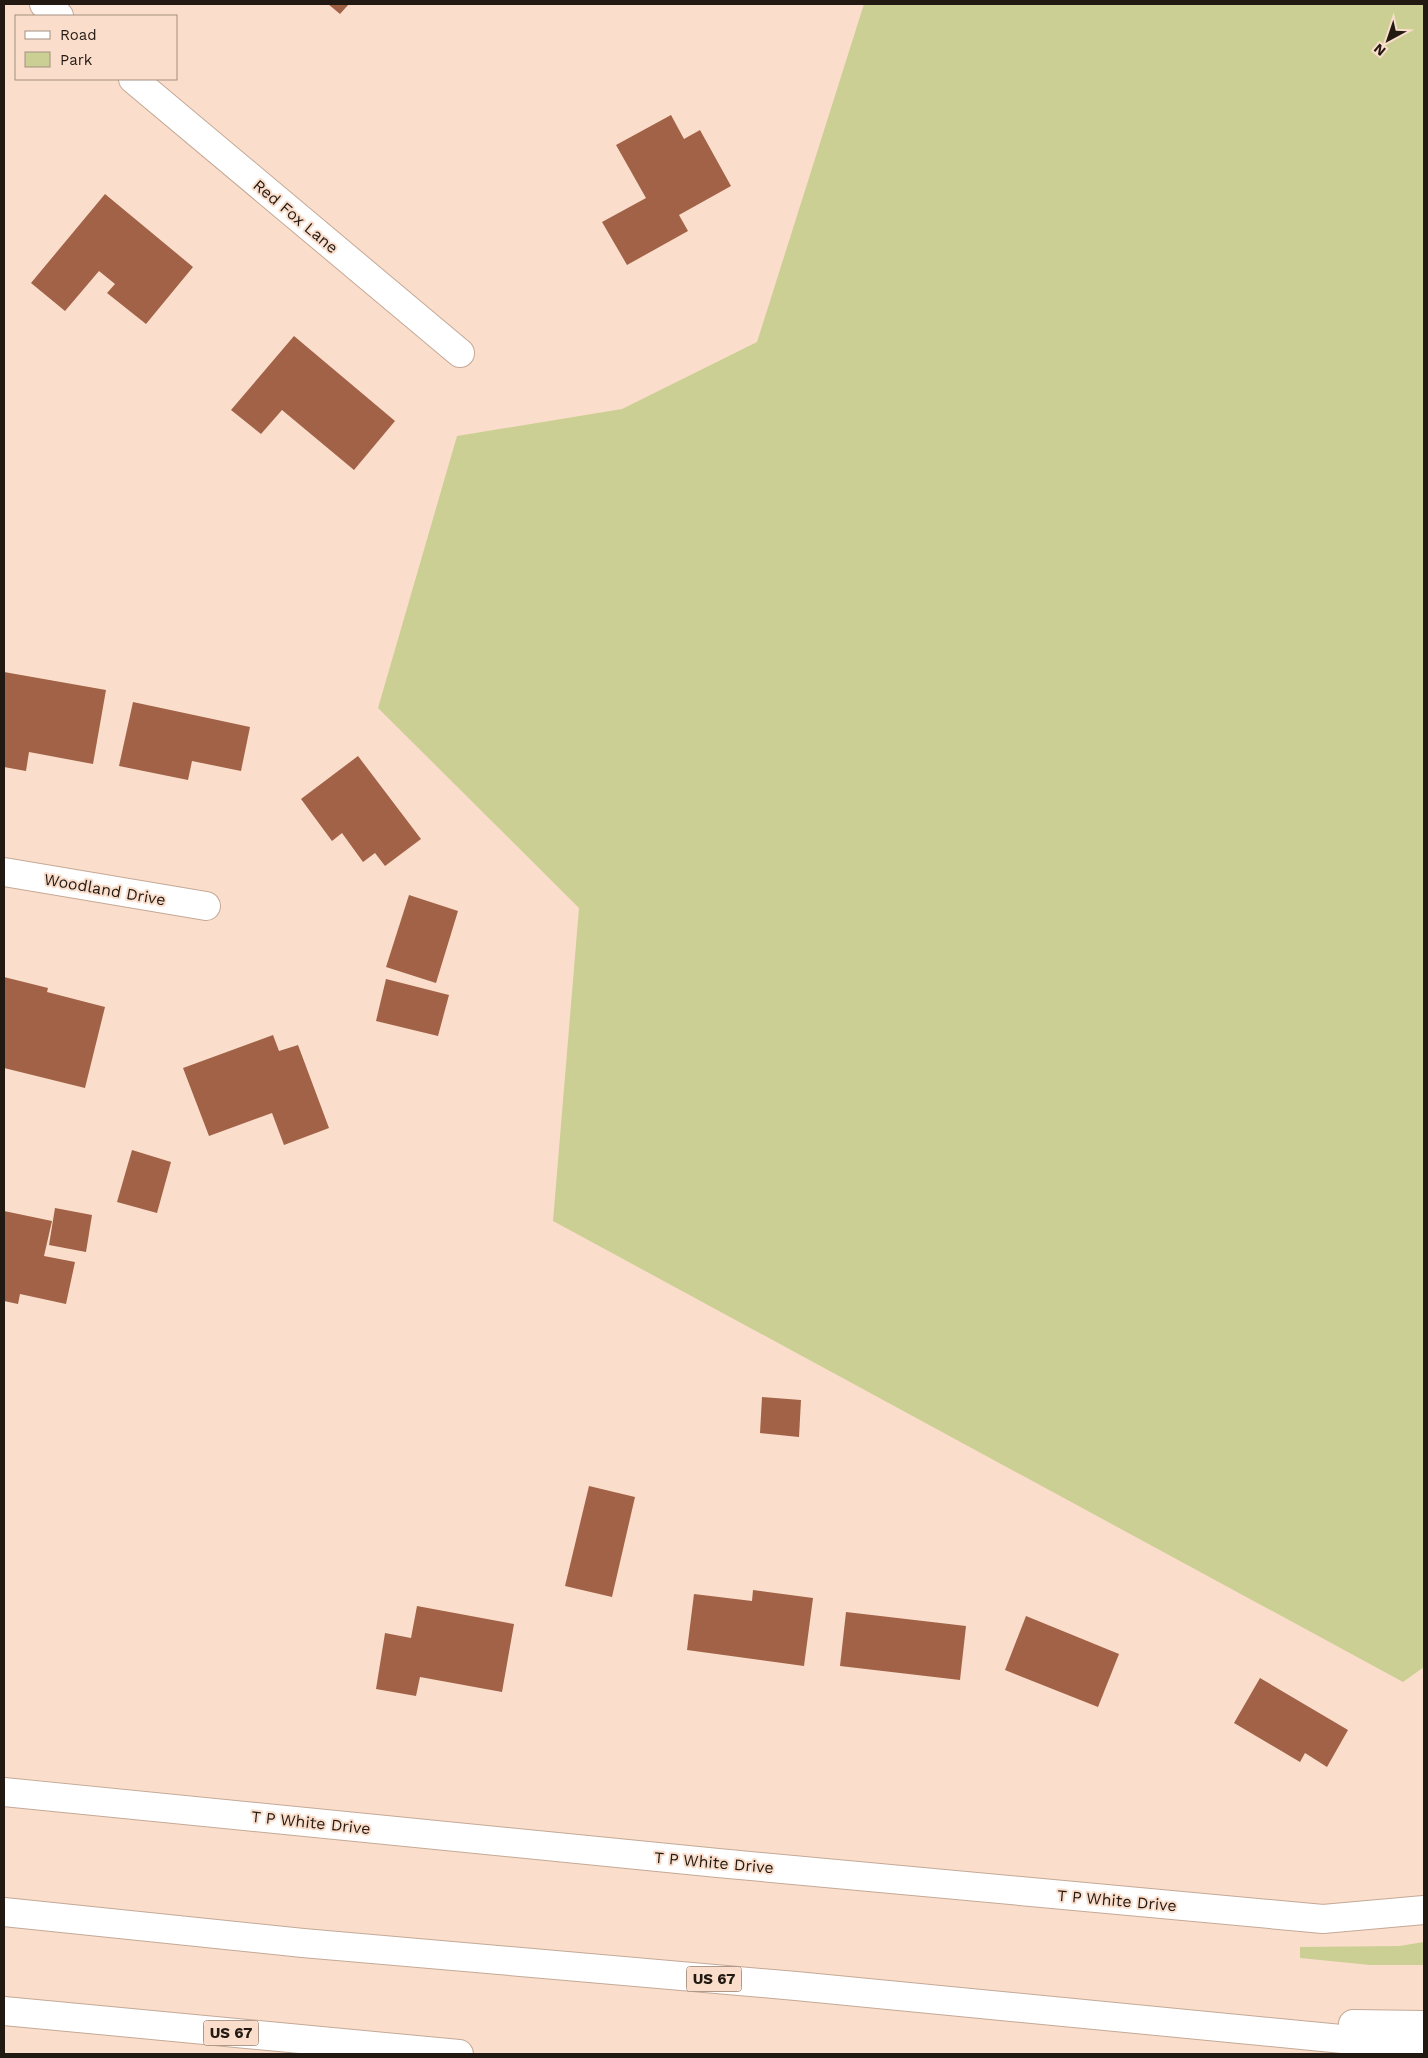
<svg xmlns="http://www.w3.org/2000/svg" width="1428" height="2058" font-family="'Work Sans',sans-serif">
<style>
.green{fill:#cccf94}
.building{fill:#a16247}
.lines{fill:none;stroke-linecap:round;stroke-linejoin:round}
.minor-casing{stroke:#c4a997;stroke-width:30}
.highway-casing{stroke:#c4a997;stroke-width:30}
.minor{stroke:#fff;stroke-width:28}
.highway{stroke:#fff;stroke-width:28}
.labels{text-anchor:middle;stroke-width:4;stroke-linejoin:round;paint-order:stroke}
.shield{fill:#fadecb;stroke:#64544a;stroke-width:1}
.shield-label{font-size:15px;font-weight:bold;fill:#231913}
.street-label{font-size:16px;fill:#231913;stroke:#fadecb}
</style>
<rect width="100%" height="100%" fill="#fadecb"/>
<g class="green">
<polygon points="864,4 1424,4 1424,1667 1403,1682 553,1221 579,908 378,708 457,436 622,409 757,342"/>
<polygon points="1424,1942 1424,1965 1370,1965 1300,1958 1300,1947 1399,1946"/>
</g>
<g class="building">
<polygon points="328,4 349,4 340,14"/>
<polygon points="671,115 684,139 700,130 731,186 679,215 688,231 627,265 602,222 646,198 616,145"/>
<polygon points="105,194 193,267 146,324 107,293 115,284 99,271 65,311 31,283"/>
<polygon points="294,336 395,421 354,470 282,410 261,434 231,410"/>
<polygon points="4,672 106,690 93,764 29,752 26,771 4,767"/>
<polygon points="133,702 250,727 241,771 192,761 188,780 119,766"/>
<polygon points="358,756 421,839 385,866 375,853 363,862 342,833 332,841 301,799"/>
<polygon points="409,895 458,911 436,983 386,967"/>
<polygon points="4,977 48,988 47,992 105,1007 85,1088 4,1068"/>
<polygon points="386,979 449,995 438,1036 376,1021"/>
<polygon points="273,1035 279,1051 298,1045 329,1128 284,1145 272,1113 209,1136 183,1068"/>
<polygon points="132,1150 171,1162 157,1213 117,1202"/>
<polygon points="55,1208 92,1215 86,1252 49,1245"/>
<polygon points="4,1211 52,1221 44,1256 75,1262 66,1304 20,1294 18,1304 4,1301"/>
<polygon points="762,1397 801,1400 799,1437 760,1433"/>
<polygon points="589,1486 635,1497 612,1597 565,1586"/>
<polygon points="753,1590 813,1598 804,1666 687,1650 694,1594 752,1601"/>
<polygon points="417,1606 514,1624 502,1692 420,1677 416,1696 376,1689 385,1633 411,1638"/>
<polygon points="846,1612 966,1626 960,1680 840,1666"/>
<polygon points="1026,1616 1119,1654 1098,1707 1005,1670"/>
<polygon points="1260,1678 1348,1730 1327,1767 1305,1753 1300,1762 1234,1723"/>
</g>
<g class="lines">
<defs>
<g id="minor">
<polyline points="44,4 59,16"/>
<polyline points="133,79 460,353"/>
<polyline points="4,872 206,906"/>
<polyline points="4,1792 718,1863 1323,1919 1424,1910"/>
</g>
<g id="highway">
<polyline points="4,1912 303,1943 796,1986 1424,2047"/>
<polyline points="4,2011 459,2054"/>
<polyline points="1353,2024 1424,2025"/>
</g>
</defs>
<use href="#minor" class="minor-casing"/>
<use href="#highway" class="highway-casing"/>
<use href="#minor" class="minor"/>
<use href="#highway" class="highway"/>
</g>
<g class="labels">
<g class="shield">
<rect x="686.5" y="1966.5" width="55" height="25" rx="4"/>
<rect x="203.5" y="2020.5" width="55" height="25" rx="4"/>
</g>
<g class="shield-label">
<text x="714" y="1984">US 67</text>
<text x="231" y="2038">US 67</text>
</g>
<g class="street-label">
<text transform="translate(296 216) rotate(40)" y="6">Red Fox Lane</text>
<text transform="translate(105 889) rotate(10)" y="6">Woodland Drive</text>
<text transform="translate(311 1822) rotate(6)" y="6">T P White Drive</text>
<text transform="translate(714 1862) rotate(5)" y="6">T P White Drive</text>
<text transform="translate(1117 1900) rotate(5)" y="6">T P White Drive</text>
</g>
</g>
<rect width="1428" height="2058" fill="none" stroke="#231913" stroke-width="10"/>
<rect x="15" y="15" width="162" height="65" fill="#fadecb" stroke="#a48f81"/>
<rect x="25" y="31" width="25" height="8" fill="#ffffff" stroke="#a48f81"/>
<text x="60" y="40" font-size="15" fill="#231913">Road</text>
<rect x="25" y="52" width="25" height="15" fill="#cccf94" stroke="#a48f81"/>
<text x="60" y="65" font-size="15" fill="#231913">Park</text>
<g transform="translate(1388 40) rotate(220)" stroke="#fadecb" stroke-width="4" paint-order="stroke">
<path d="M0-4L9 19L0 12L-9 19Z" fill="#231913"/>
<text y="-8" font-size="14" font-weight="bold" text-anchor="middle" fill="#231913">N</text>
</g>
</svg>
